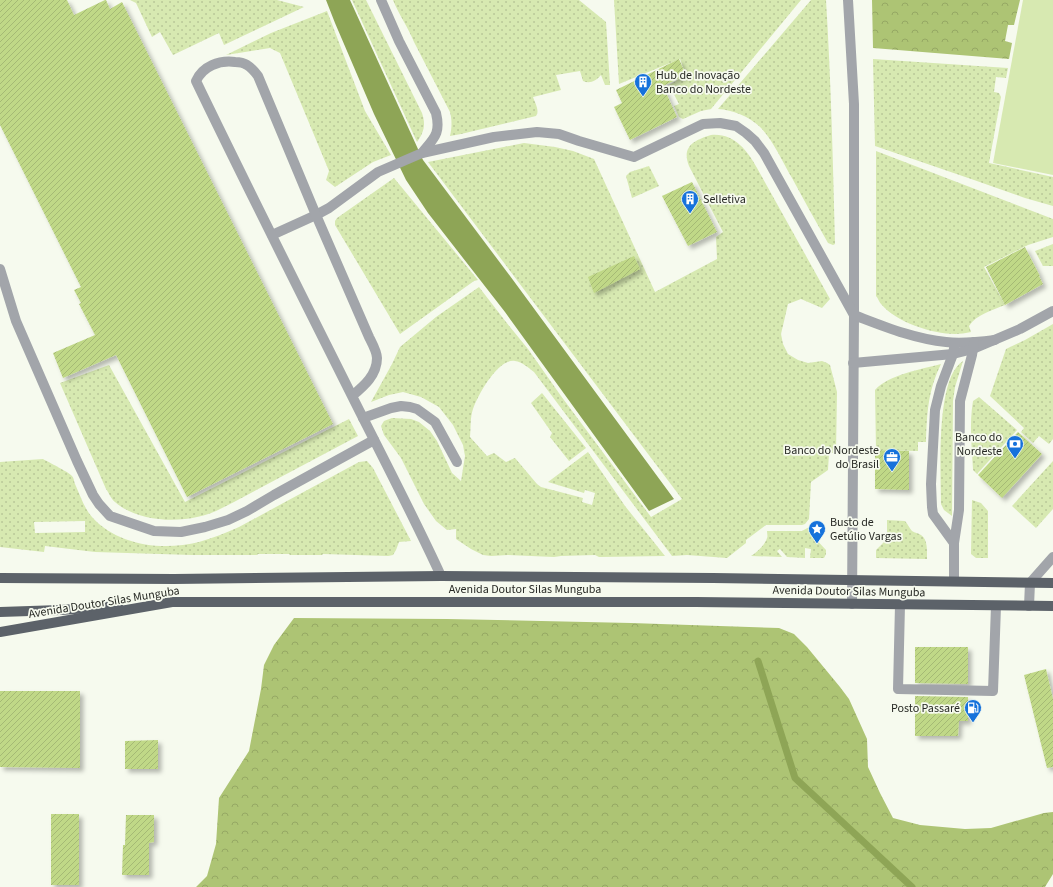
<svg xmlns="http://www.w3.org/2000/svg" width="1053" height="887" font-family="'Source Sans 3',sans-serif">
<style>
.green{fill:url(#green-dots);fill-rule:evenodd}
.forest{fill:url(#forest-crowns)}
.pitch{fill:#d7e9b1}
.water{fill:#8ea556}
.lines{fill:none;stroke-linecap:round;stroke-linejoin:round}
.stream{stroke:#8ea556;stroke-width:7}
.building{fill:url(#building-hatch);filter:url(#shadow)}
.service{stroke:#a2a5aa;stroke-width:10}
.minor{stroke:#a2a5aa;stroke-width:10}
.primary{stroke:#5c6269;stroke-width:10}
.labels{text-anchor:middle;stroke-width:3.5;stroke-linejoin:round;paint-order:stroke}
.poi-label{font-size:12px;fill:#272924;stroke:#f6faee;text-anchor:start}
.street-label{font-size:12px;fill:#272924;stroke:#f6faee}
</style>
<defs>
<pattern id="green-dots" width="8" height="8" patternUnits="userSpaceOnUse"><rect width="8" height="8" fill="#d7e9b1"/><path d="M2 2h.1M6 6h.1" fill="none" stroke="#b9c898" stroke-width="1.8" stroke-linecap="round"/></pattern>
<pattern id="forest-crowns" width="20" height="18" patternUnits="userSpaceOnUse"><rect width="20" height="18" fill="#adc474"/><path d="M2 6a3 3 0 1 1 6 0M12 15a3 3 0 1 1 6 0" fill="none" stroke="#95a864"/></pattern>
<pattern id="building-hatch" width="6" height="6" patternUnits="userSpaceOnUse"><rect width="6" height="6" fill="#c0d887"/><path d="M-1 1l2-2M0 6l6-6M5 7l2-2" fill="none" stroke="#a5b974"/></pattern>
<filter id="shadow"><feDropShadow dx="3.5" dy="3.5" stdDeviation="2" flood-color="#0004"/></filter>
</defs>
<rect width="100%" height="100%" fill="#f6faee"/>
<g class="green">
<polygon points="130,0 277,0 304,7 224,45 219,33 173,55 160,32 152,37 136,3"/>
<path d="M 352,0 L 366,0 L 422,113 C 426,125 424,132 417,142 Z"/>
<path d="M 393,0 L 579,0 L 606,22 L 610,85 L 605,85 L 601,75 C 596,81 590,84 583,81 L 580,71 L 556,75 L 561,90 L 533,97 C 535,103 540,111 536,116 L 461,134 L 450,136 C 452,127 452,120 450,112 L 414,42 C 408,27 399,15 393,0 Z"/>
<polygon points="614,0 801,0 711,109 701,111 683,119 679,117 674,106 679,104 669,85 686,75 680,59 619,84"/>
<path d="M 811,0 L 826,0 C 831,81 833,162 835,244 L 833,245 L 828,243 C 816,222 804,200 792,178 C 783,163 772,138 759,126 C 748,116 733,110 718,109 Z"/>
<polygon points="327,11 365,111 391,155 373,162 335,187 326,180 329,171 280,53 270,48 226,55 271,33"/>
<polygon points="873,59 1008,68 1006,78 996,77 994,92 999,93 1001,97 989,163 1053,177 1053,206 1025,198 974,180 875,146"/>
<path d="M 711,135 C 734,133 747,150 757,168 L 830,299 L 822,308 L 801,299 L 788,304 L 781,334 L 783,344 L 788,354 L 798,360 L 808,363 L 822,361 L 827,363 L 830,365 L 837,392 L 836,453 L 829,453 L 828,470 L 811,482 L 809,519 L 805,524 L 802,525 L 766,525 L 746,540 L 746,543 L 727,558 L 687,555 L 672,556 L 534,372 C 529,368 522,362 515,361 C 498,358 478,395 473,409 C 470,417 471,428 470,437 L 487,456 L 494,453 L 506,462 L 515,458 L 537,484 L 541,487 L 583,498 L 582,502 L 592,505 L 595,493 L 585,490 L 584,493 L 548,482 L 588,452 L 625,506 L 665,556 L 599,557 L 595,555 L 561,556 L 554,557 L 508,555 L 491,556 L 483,555 L 471,549 L 456,539 L 456,529 L 447,530 L 436,521 L 424,504 L 401,458 L 384,435 L 381,426 L 384,421 L 392,418 L 411,419 L 419,422 L 430,431 L 437,441 L 452,473 L 461,481 L 465,456 L 463,445 L 453,425 L 439,407 L 421,397 L 403,392 L 389,395 L 371,402 L 392,364 L 400,347 L 436,317 L 479,287 L 506,322 L 528,349 L 561,396 L 651,517 L 682,499 L 428,162 L 524,143 L 555,147 L 573,151 L 594,159 L 655,292 L 717,259 L 716,237 L 723,232 L 689,166 C 681,146 695,140 711,135 Z"/>
<path d="M 876,151 L 1053,219 L 1053,237 L 1028,245 L 984,267 L 1005,305 C 993,310 977,314 969,326 L 971,332 C 966,333 960,334 955,334 C 932,334 896,322 881,304 C 879,302 878,298 876,296 Z"/>
<polygon points="649,166 659,186 632,198 626,176 630,172"/>
<polygon points="394,178 478,280 474,281 400,334 335,225 335,221 337,218"/>
<polygon points="1053,244 1053,266 1043,266 1035,251"/>
<polygon points="1053,324 1053,439 1049,444 1039,436 1033,443 1021,432 1024,428 990,396 1006,349 1025,340"/>
<path d="M 963,361 L 955,387 L 953,401 L 952,516 L 944,510 L 941,504 C 941,473 935,378 963,361 Z"/>
<path d="M 941,364 C 928,391 927,412 926,442 L 918,442 L 918,451 L 876,450 L 875,390 C 888,375 922,369 941,364 Z"/>
<path d="M 109,365 L 185,502 L 349,419 L 358,436 L 234,502 C 222,508 210,515 197,517 C 172,523 135,520 115,502 C 111,499 109,493 106,489 L 60,383 Z"/>
<polygon points="542,393 586,448 569,461 550,437 552,433 531,403"/>
<path d="M 979,397 L 1017,430 L 977,474 L 973,470 C 972,447 969,424 973,401 Z"/>
<path d="M 43,459 C 48,462 69,472 72,476 C 74,478 74,482 75,484 C 80,495 84,508 92,517 C 118,546 163,551 199,542 C 213,538 226,533 239,527 L 359,462 L 367,461 L 373,468 L 411,541 L 399,542 L 396,550 L 393,555 L 388,556 L 323,554 L 322,555 L 290,555 L 289,554 L 258,554 L 257,555 L 192,555 L 95,552 L 45,546 L 44,552 L 0,547 L 0,462 ZM 34,522 L 85,521 L 85,532 L 35,533 Z"/>
<polygon points="1053,461 1053,509 1036,528 1012,506"/>
<polygon points="972,500 981,503 988,511 988,558 976,558 971,554"/>
<path d="M 887,520 L 905,521 C 908,524 909,528 912,531 C 915,533 918,533 921,535 C 928,539 927,552 927,559 L 876,558 L 876,550 L 887,539 Z"/>
<path d="M 811,526 L 811,534 L 826,550 L 826,554 L 824,558 L 810,558 L 811,549 L 805,548 L 805,558 L 787,557 L 780,549 L 777,551 L 782,557 L 751,556 C 757,552 765,545 767,538 C 768,537 767,533 767,531 L 802,531 Z"/>
</g>
<g class="forest">
<polygon points="872,0 1020,0 1014,25 1008,25 1005,41 1012,43 1009,59 873,48"/>
<polygon points="294,618 447,619 631,623 779,628 794,634 807,647 840,687 849,699 867,739 868,767 880,793 893,818 920,825 965,829 991,828 1044,813 1053,812 1053,874 1045,887 196,887 207,876 216,844 219,798 249,751 261,689 264,665 274,645"/>
</g>
<polygon class="pitch" points="1023,0 1053,0 1053,175 993,163"/>
<polygon class="water" points="326,0 350,0 423,160 513,280 674,499 649,511 505,312 428,213 406,180 374,114 335,23"/>
<g class="lines">
<polyline class="stream" points="758,661 795,778 912,887"/>
</g>
<g class="building">
<polygon points="0,0 67,0 74,15 105,0 106,0 110,9 122,2 333,424 187,497 116,355 63,378 53,353 95,335 79,304 81,303 74,290 81,287 0,125"/>
<polygon points="679,59 686,75 663,86 677,117 630,140 614,107 622,103 616,90"/>
<polygon points="692,182 717,232 688,246 662,196"/>
<polygon points="1025,247 1040,276 1039,276 1043,284 1005,305 986,267"/>
<polygon points="634,256 640,269 594,293 588,277"/>
<polygon points="1018,432 1042,454 1002,498 978,475"/>
<polygon points="875,450 909,451 909,490 875,489"/>
<polygon points="915,647 968,647 968,684 915,683"/>
<polygon points="1046,669 1053,699 1053,767 1047,768 1024,675"/>
<polygon points="0,691 80,691 80,768 0,767"/>
<polygon points="915,696 968,697 968,721 959,721 958,736 915,736"/>
<polygon points="158,740 158,769 125,769 125,741"/>
<rect x="51" y="814" width="28" height="71"/>
<polygon points="126,815 154,815 154,842 149,843 149,875 122,875 123,845 125,845"/>
</g>
<g class="lines">
<g class="service">
<path d="M 381,0 L 399,41 L 436,113 C 441,134 434,138 422,153"/>
<polyline points="848,0 854,104 854,315 852,604"/>
<path d="M 272,235 L 316,215 L 329,208 L 378,172 L 422,153 L 494,137 L 537,132 L 559,134 L 579,141 L 634,157 L 703,124 L 720,123 L 736,126 L 746,133 L 755,141 L 764,153 L 854,315 C 883,326 914,339 946,342 C 962,344 979,342 995,340"/>
<polyline points="0,269 16,321 77,461 93,495 99,504 110,516 154,531 181,532 205,527 228,520 247,511 274,495 374,440"/>
<polyline points="853,363 953,354 973,349 1020,329 1053,311"/>
<path d="M 352,396 C 364,386 377,375 377,358 C 377,352 372,343 369,337 L 316,215 L 258,76 C 255,72 252,68 247,65 C 244,63 239,62 235,62 C 219,60 203,66 196,81 C 247,187 300,292 352,396 C 382,456 413,515 441,576"/>
<polyline points="363,418 391,408 401,406 410,407 417,409 435,422 457,462"/>
<polyline points="954,543 933,514 932,507 931,484 935,410 941,386 953,354 955,343"/>
<polyline points="954,581 954,543 959,510 960,401 972,355 974,342"/>
<polyline points="900,605 898,689 993,691 996,606"/>
</g>
<polyline class="minor" points="1029,606 1030,583 1053,557"/>
<g class="primary">
<polyline points="0,578 174,579 441,576 713,578 1053,583"/>
<polyline points="0,612 60,610 118,606"/>
<polyline points="0,632 172,602 696,602 1053,606"/>
</g>
</g>
<defs>
<symbol id="building-pin" viewBox="-11 -11 22 30"><path d="M0 17L-7.5 6A9.5 9.5 0 1 1 7.5 6Z" fill="#1672db" stroke="#f6faee"/><path d="M-4-6H4V6H1V3H-1V6H-4ZM-2.5-4.3h1.7v1.8h-1.7ZM.8-4.3h1.7v1.8H.8ZM-2.5-1h1.7V.8h-1.7ZM.8-1h1.7V.8H.8Z" fill="#fff"/></symbol>
<symbol id="bank-pin" viewBox="-11 -11 22 30"><path d="M0 17L-7.5 6A9.5 9.5 0 1 1 7.5 6Z" fill="#1672db" stroke="#f6faee"/><path d="M-6-4H6V4H-6ZM0-2.3a2.3 2.3 0 1 0 0 4.6a2.3 2.3 0 1 0 0-4.6Z" fill="#fff"/></symbol>
<symbol id="office-pin" viewBox="-11 -11 22 30"><path d="M0 17L-7.5 6A9.5 9.5 0 1 1 7.5 6Z" fill="#1672db" stroke="#f6faee"/><path d="M-6-3h4V-5.5h4V-3h4V5H-6ZM-1-4.5V-3h2v-1.5ZM-6 0V1H6V0Z" fill="#fff"/></symbol>
<symbol id="sight-pin" viewBox="-11 -11 22 30"><path d="M0 17L-7.5 6A9.5 9.5 0 1 1 7.5 6Z" fill="#1672db" stroke="#f6faee"/><path d="M0-6L1.8-2.2L6-1.7L2.9 1.2L3.7 5.4L0 3.3L-3.7 5.4L-2.9 1.2L-6-1.7L-1.8-2.2Z" fill="#fff"/></symbol>
<symbol id="fuel-pin" viewBox="-11 -11 22 30"><path d="M0 17L-7.5 6A9.5 9.5 0 1 1 7.5 6Z" fill="#1672db" stroke="#f6faee"/><path d="M-5.5-6h7V0h2V4h1.3V-2.5L3-4.5l.8-.8L6-3V5H2.5V1h-1V6h-7ZM-4.2-4.7v3.2H.2V-4.7Z" fill="#fff"/></symbol>
</defs>
<g fill-rule="evenodd">
<use href="#building-pin" x="633" y="72" width="20" height="27"/>
<use href="#building-pin" x="680" y="189" width="20" height="27"/>
<use href="#bank-pin" x="1005" y="434" width="20" height="27"/>
<use href="#office-pin" x="882" y="447" width="20" height="27"/>
<use href="#sight-pin" x="807" y="519" width="20" height="27"/>
<use href="#fuel-pin" x="963" y="698" width="20" height="27"/>
</g>
<g class="labels">
<g class="poi-label">
<text x="656" y="79">Hub de Inovação<tspan x="656" dy="14">Banco do Nordeste</tspan></text>
<text x="703" y="203">Selletiva</text>
<text x="1002" y="441" text-anchor="end">Banco do<tspan x="1002" dy="14">Nordeste</tspan></text>
<text x="879" y="454" text-anchor="end">Banco do Nordeste<tspan x="879" dy="14">do Brasil</tspan></text>
<text x="830" y="526">Busto de<tspan x="830" dy="14">Getúlio Vargas</tspan></text>
<text x="960" y="712" text-anchor="end">Posto Passaré</text>
</g>
<g class="street-label">
<text x="525" y="593">Avenida Doutor Silas Munguba</text>
<text transform="translate(849 591) rotate(1)" y="4">Avenida Doutor Silas Munguba</text>
<text transform="translate(104 602) rotate(-9)" y="4">Avenida Doutor Silas Munguba</text>
</g>
</g>
</svg>
